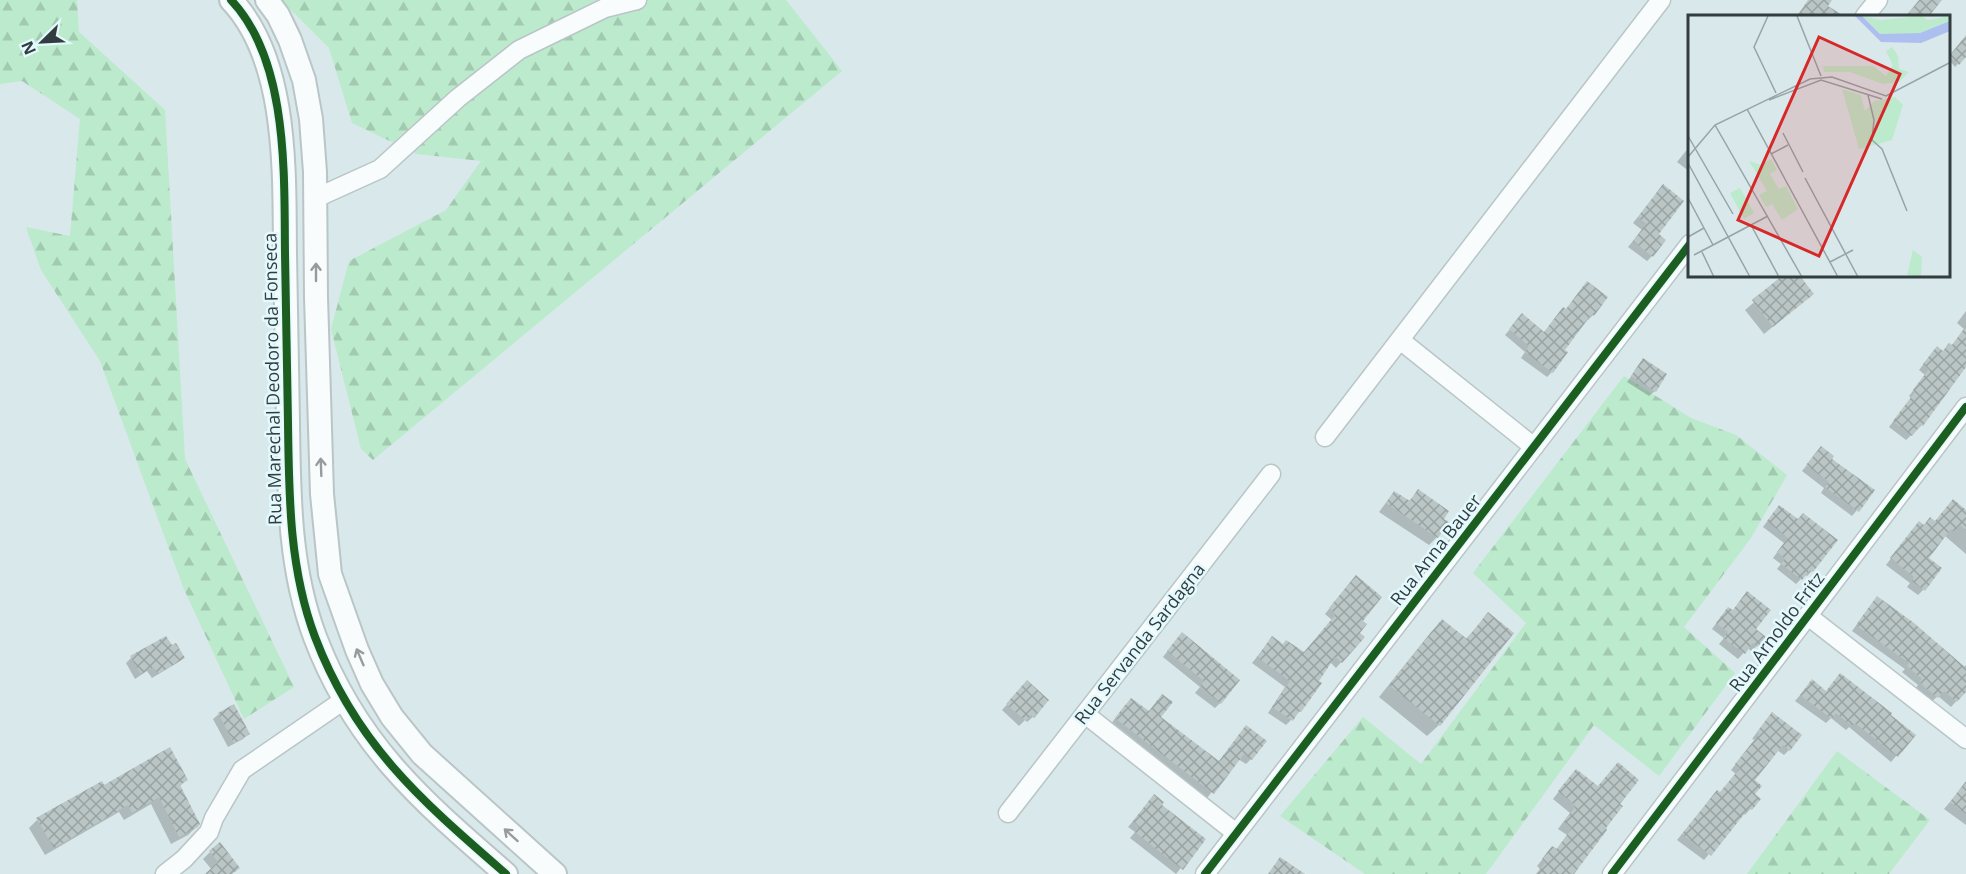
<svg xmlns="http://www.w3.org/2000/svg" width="1966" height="874" font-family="'Open Sans',sans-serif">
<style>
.forest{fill:url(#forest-firs)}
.shadow{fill:#0003}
.building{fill:url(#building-cross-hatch)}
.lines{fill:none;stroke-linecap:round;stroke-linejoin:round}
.minor-casing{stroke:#b9c5c7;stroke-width:21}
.major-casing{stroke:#b9c5c7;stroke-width:26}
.minor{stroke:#f9fcfc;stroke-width:18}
.major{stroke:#f9fcfc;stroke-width:22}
.cycleway-casing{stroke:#e3f9fd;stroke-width:11}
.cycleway{stroke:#1b5e20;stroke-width:8}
.oneway{stroke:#969c9e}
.labels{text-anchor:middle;stroke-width:5;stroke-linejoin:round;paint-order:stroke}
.street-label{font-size:18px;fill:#323d3f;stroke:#e3f9fd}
.inset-road{fill:none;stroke:#96a4a6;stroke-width:1.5}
.view{fill:#d62828;fill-opacity:0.15;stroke:#d62828;stroke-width:3}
.inset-edge{fill:none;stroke:#323d3f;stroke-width:3}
</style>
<defs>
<pattern id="forest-firs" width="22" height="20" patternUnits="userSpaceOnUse" patternTransform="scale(1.5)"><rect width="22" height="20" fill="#bceacc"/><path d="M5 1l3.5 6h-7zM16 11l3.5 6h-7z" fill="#a2cab0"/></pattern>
<pattern id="building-cross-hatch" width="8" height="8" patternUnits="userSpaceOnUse" patternTransform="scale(1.5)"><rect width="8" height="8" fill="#bac6c5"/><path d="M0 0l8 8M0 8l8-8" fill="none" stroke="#98a2a1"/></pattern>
</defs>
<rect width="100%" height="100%" fill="#d9e8ea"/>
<g class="forest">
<polygon points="0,0 77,0 79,32 165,110 185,459 294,687 244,719 183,587 100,361 41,270 26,227 70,236 80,119 22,81 0,84"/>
<polygon points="281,0 786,0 842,71 373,460 361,449 331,329 349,261 446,210 481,161 417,154 352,123 329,48"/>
<polygon points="1624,376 1691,418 1736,435 1787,475 1751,538 1684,627 1735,673 1659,776 1594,725 1486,874 1365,874 1280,816 1363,717 1421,764 1526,623 1473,573"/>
<polygon points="1837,751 1930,820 1889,874 1747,874"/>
</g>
<g class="shadow">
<polygon points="1815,0 1826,0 1826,6 1841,16 1803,16"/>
<polygon points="1960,45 1966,50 1966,55 1955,67 1950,61 1950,57"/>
<polygon points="1690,146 1690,172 1677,162"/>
<polygon points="1658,192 1657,234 1652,256 1647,261 1628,247 1642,230 1633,223"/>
<polygon points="1785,276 1798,276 1812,294 1764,334 1745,310"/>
<polygon points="1587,283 1593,315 1588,320 1586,318 1563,350 1552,372 1547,377 1521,358 1525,352 1505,335 1517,321 1544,334 1565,311"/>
<polygon points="1966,311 1966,360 1922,425 1906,440 1889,427 1911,398 1909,396 1925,375 1919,370 1932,353 1937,348 1943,352 1951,347 1964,329 1957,323"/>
<polygon points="1643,360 1655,391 1649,396 1627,382"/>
<polygon points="1821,448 1830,459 1873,491 1852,516 1821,493 1824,488 1802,471"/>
<polygon points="1418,491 1442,519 1437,537 1429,545 1379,512 1394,492 1408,502"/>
<polygon points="1966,511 1966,554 1945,536 1927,559 1923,590 1918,595 1907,587 1910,583 1886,565 1914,528 1924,527"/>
<polygon points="1774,512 1797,520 1836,540 1812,571 1807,576 1805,575 1796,584 1777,569 1781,564 1773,558 1784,543 1763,527"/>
<polygon points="1350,583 1358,633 1363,637 1336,668 1330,662 1300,711 1286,725 1268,713 1285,687 1252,663 1272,638 1282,645 1303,654 1332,620 1325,614"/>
<polygon points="1872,604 1963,668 1966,665 1966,690 1951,707 1938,696 1931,702 1915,689 1918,685 1902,672 1905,669 1852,631"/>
<polygon points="1488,614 1439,725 1427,736 1379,697 1431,632 1442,621 1465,640"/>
<polygon points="1723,614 1754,629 1757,646 1751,651 1748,648 1738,659 1719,644 1724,638 1712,629"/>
<polygon points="1177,639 1220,703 1215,708 1195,693 1200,687 1163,657"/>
<polygon points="183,657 177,663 152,678 147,671 135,679 126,663 131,658"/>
<polygon points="1807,687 1889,715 1914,735 1891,762 1849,727 1846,730 1831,718 1826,723 1795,701"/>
<polygon points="1022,688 1033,717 1027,722 1025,720 1019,726 1002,710"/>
<polygon points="1125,705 1159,718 1218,763 1241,733 1251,759 1246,764 1238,759 1207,798 1111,724"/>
<polygon points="219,714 248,734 243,739 228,747 213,719"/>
<polygon points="1767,719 1789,750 1784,755 1777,750 1753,780 1753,794 1759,799 1745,815 1743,813 1704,860 1677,840 1712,797 1720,794 1736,774 1731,770 1755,740 1752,739"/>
<polygon points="1570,777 1618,804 1572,874 1536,874 1540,869 1537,866 1546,855 1556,850 1567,835 1558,829 1570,813 1553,799"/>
<polygon points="186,780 179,787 197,826 188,835 171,844 151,804 124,820 119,812 45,855 29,828 37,820 104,788"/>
<polygon points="1966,783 1966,825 1944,809"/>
<polygon points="1154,796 1160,805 1204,839 1176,874 1130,838 1135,832 1128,827"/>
<polygon points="210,852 232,874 208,874 212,870 203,859"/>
</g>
<g class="building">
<polygon points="1808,0 1832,0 1828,6 1844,16 1797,16"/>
<polygon points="1919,0 1942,0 1929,16 1906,16"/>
<polygon points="1966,35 1966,57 1959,65 1950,57 1950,55"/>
<polygon points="1663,184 1684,201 1659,234 1666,240 1653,257 1633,241 1646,224 1638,217"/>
<polygon points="1782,276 1800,276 1814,294 1773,327 1752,300"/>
<polygon points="1587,281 1608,297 1594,316 1592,314 1579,331 1565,350 1568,352 1553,373 1525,352 1529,346 1509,329 1522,313 1544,332 1563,307 1566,309"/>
<polygon points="1966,326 1966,367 1923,426 1921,425 1912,436 1893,421 1915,392 1913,390 1929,369 1923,364 1937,346 1943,351 1949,343 1952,345"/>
<polygon points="1643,358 1667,374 1656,392 1631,376"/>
<polygon points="1821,446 1834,456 1832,459 1875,490 1859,512 1825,487 1829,482 1806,465"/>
<polygon points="1418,489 1449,511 1444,519 1449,522 1438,538 1386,503 1394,491 1410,501"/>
<polygon points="1953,499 1966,510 1966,530 1960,525 1954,532 1951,529 1929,558 1942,568 1925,591 1912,581 1914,577 1890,558 1919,521 1924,525 1930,517 1935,521"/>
<polygon points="1779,505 1798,519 1803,513 1838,540 1813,572 1810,570 1802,580 1781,564 1785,558 1777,552 1788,538 1767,521"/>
<polygon points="1356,575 1382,597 1363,621 1367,624 1360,633 1365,637 1342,663 1335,657 1319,681 1322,683 1301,712 1299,711 1293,721 1272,707 1290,681 1257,657 1272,636 1283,644 1286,640 1304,652 1336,614 1329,608"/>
<polygon points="1747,591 1771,610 1756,629 1766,637 1758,647 1753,643 1745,654 1723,638 1728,632 1716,623 1728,607 1733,610"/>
<polygon points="1877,596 1914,623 1966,668 1966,692 1957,702 1944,691 1938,698 1919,682 1922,679 1907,666 1909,663 1856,625"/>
<polygon points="1488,612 1514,633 1440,726 1389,685 1442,619 1467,639"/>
<polygon points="1182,632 1240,680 1221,704 1200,686 1204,681 1167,651"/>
<polygon points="166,636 172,645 176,643 185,658 158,674 153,667 141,674 130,656"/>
<polygon points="1840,673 1892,713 1891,715 1916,735 1898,757 1855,723 1852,726 1836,713 1832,719 1800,695 1812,679 1826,691"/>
<polygon points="1027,680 1049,700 1034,718 1031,715 1026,721 1006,704"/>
<polygon points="1162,694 1173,702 1161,717 1219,761 1246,725 1267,741 1252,760 1244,754 1214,794 1115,718 1131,698 1149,711"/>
<polygon points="234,704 250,734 234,743 218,713"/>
<polygon points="1772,712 1802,735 1790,751 1783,745 1755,780 1762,786 1755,794 1761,799 1752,810 1749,808 1711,856 1682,834 1717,790 1720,792 1740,768 1735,764 1759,734 1757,732"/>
<polygon points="170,747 188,780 180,785 200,824 198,827 179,837 159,797 132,813 128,805 54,848 36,818 102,781 104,785"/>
<polygon points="1618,762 1639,780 1620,804 1623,806 1606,828 1607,830 1574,874 1536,874 1546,862 1542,859 1552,846 1557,849 1572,828 1564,822 1576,806 1558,791 1576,769 1598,786"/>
<polygon points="1966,781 1966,814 1950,802"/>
<polygon points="1154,794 1164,802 1162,805 1206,839 1183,870 1135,832 1139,826 1133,821"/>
<polygon points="220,842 240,868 232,874 205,874 218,862 209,851"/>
<polygon points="1280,857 1305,874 1268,874"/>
</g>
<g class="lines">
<defs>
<g id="minor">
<polyline points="1865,16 1878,0"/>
<polyline points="316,198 380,169 458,98 519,50 605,8 637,0"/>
<polyline points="1400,340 1534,447"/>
<polyline points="1325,437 1661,0"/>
<polyline points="1808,616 1966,739"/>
<polyline points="1085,714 1236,833"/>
<polyline points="1008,813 1271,474"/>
<polyline points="165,874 184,859 209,832 214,818 242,770 344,700"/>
<polyline points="1205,874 1690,244"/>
<polyline points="1612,874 1966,407"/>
</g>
<g id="major">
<path d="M 231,0 C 289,61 284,176 285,254 C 286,310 287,367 288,423 C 289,495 289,568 315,637 C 356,745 422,801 506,874"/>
<polyline points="267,0 278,15 290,40 304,80 311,119 315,172 316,297 322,494 330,574 357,650 372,684 392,717 422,754 555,874"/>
</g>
</defs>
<use href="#minor" class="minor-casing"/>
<use href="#major" class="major-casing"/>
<use href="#minor" class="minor"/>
<use href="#major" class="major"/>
<defs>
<g id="cycleway">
<path d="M 231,0 C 289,61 284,176 285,254 C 286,310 287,367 288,423 C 289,495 289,568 315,637 C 356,745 422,801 506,874"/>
<polyline points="1205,874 1690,244"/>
<polyline points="1612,874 1966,407"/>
</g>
</defs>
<use href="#cycleway" class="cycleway-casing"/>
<use href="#cycleway" class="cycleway"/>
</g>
<defs><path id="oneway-shaft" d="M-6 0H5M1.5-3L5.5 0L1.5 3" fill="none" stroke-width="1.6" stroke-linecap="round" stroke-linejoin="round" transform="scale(1.5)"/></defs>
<g class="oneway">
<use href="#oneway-shaft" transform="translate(316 272) rotate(-90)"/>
<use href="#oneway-shaft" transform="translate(321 467) rotate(-92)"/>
<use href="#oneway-shaft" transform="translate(360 657) rotate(-113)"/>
<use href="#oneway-shaft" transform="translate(511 835) rotate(-138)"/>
</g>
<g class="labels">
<g class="street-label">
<text transform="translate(273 379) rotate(-91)" y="6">Rua Marechal Deodoro da Fonseca</text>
<text transform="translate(1436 550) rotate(-52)" y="6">Rua Anna Bauer</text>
<text transform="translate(1777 632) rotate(-53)" y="6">Rua Arnoldo Fritz</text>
<text transform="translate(1140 644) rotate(-52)" y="6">Rua Servanda Sardagna</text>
</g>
</g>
<g transform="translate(1688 15)">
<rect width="262" height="262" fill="#d9e8ea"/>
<path d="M 174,1 L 193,5 L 234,1 L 240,5 L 262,1 L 262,6 L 232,18 L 209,20 L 192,19 ZM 204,32 L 210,41 L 211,54 L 221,57 L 211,67 L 195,69 L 162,57 L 136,57 L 135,51 L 185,51 L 198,61 L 205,50 L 198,36 ZM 154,74 L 173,80 L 177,96 L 186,86 L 207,82 L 215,90 L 204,125 L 171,134 ZM 83,144 L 89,155 L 82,159 L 91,174 L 98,171 L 110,194 L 94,205 L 84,189 L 78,192 L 71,180 L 79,176 L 61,146 L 73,150 ZM 52,173 L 66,198 L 56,204 L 42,178 ZM 225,235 L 234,242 L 233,262 L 219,260 Z" fill="#bceacc"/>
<path d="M 167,1 L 174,1 L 192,19 L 232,18 L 262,6 L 262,16 L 233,28 L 193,27 Z" fill="#adbfef"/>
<path class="inset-road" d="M 80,1 L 66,32 L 88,78M 109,1 L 133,61M 180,80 L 186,105 L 184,125 L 194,134 L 219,196M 81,85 L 133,65 L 194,84M 59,94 L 150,262M 27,110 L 114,262M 95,118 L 115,157M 0,121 L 45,199M 83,139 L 100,130M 0,142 L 27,110 L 122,64 L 144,62 L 198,81 L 263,47M 0,148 L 62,262M 117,163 L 170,262M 0,183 L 25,230M 63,210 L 91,262M 0,222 L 16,213M 14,237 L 26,262M 6,240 L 80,201M 142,247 L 165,235"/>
<path class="view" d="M 131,22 L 212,59 L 131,241 L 50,205 Z"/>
<rect width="262" height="262" class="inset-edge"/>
</g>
<g transform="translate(42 42) rotate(246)" stroke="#e3f9fd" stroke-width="4.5" paint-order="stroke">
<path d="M0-4.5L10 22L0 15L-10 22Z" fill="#323d3f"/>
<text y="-9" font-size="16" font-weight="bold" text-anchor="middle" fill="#323d3f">N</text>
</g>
</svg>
